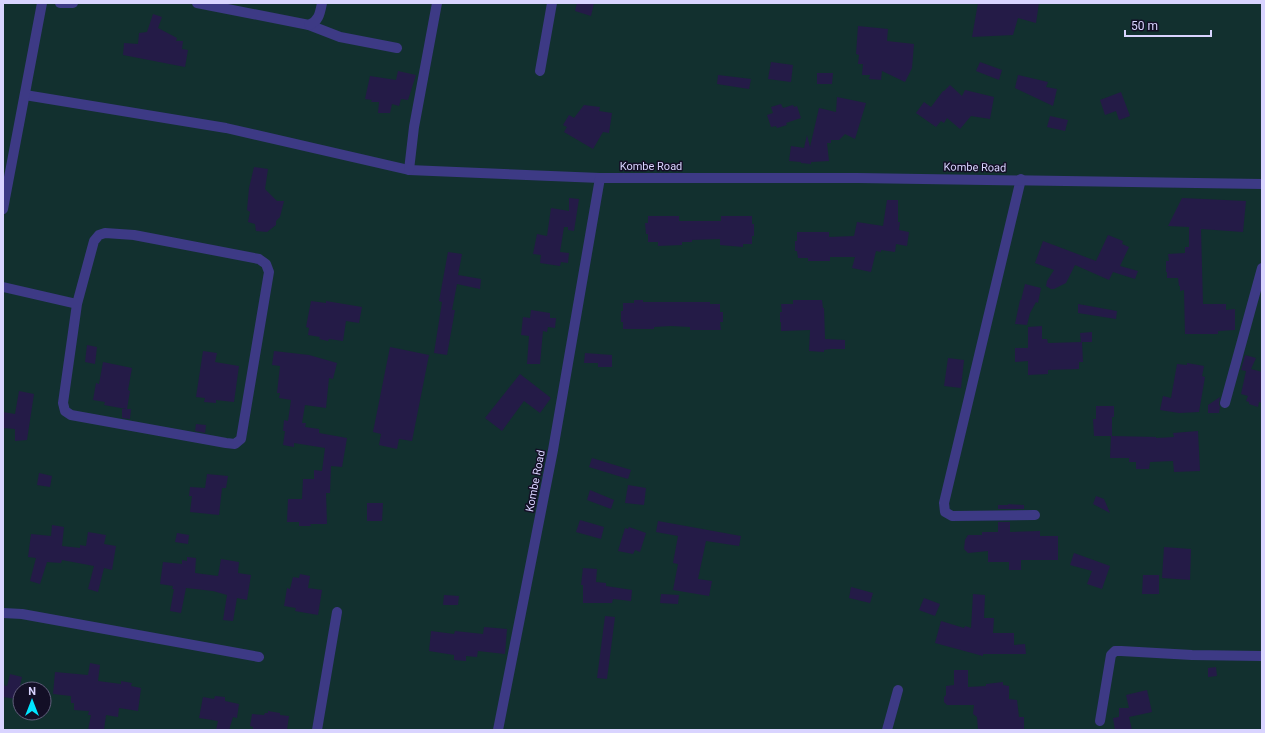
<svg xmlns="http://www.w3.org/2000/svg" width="1265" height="733" font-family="Roboto,sans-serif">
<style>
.green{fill:#12302f;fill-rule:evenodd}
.building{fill:#241b47}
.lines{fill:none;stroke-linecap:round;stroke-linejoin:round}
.street{stroke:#3d3a85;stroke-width:10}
.labels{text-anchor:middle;stroke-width:3;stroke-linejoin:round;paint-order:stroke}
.street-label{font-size:11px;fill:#d9d4ff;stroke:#130f26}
</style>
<rect width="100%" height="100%" fill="#130f26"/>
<path class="green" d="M 3,3 L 1262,3 L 1262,730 L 3,730 ZM 20,689 L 44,689 L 44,713 L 20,713 Z"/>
<g class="building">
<polygon points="577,3 594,3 591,16 575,11"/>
<polygon points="978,3 1039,3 1036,23 1018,18 1013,35 972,37"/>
<polygon points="153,14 162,17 158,28 177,38 176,41 183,41 182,49 188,50 185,67 123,55 124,43 138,44 139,33 147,32"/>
<polygon points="858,26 888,29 887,41 914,44 912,68 905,82 882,71 881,80 869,79 870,75 862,75 863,64 858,64 859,55 856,54"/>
<polygon points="771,62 793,65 791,82 768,79"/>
<polygon points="980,62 1002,70 999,80 976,71"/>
<polygon points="398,71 416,75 408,100 401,99 399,106 392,104 390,113 378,113 379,102 371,102 372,100 365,99 370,76 396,80"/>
<polygon points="817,73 833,73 832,84 817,84"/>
<polygon points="718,75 751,79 749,89 717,84"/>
<polygon points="1018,75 1048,82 1046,87 1057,89 1053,106 1015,88"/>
<polygon points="950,85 962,96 965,90 994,97 990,119 971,116 960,129 947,118 944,123 941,121 936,127 916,113 924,102 931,107 943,91 944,91"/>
<polygon points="1121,92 1130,116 1119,120 1116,111 1105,115 1100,100"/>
<polygon points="837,97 866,103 855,139 845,134 839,140 831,140 831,143 827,143 829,161 811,162 811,164 801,163 801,162 789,161 791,146 804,148 807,135 810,147 819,108 836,112"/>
<polygon points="781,104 783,108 793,105 794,107 797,106 801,118 786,123 787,125 777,128 776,126 771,127 767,115 773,113 771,107"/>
<polygon points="584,105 600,107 599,111 612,113 609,133 603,132 593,149 564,132 567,127 563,125 569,115 574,118"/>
<polygon points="1050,116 1068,120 1065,131 1047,127"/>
<polygon points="254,167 268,169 265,189 277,201 284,201 280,217 276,221 276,225 267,232 256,231 255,224 248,222 250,212 247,210 249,188"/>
<polygon points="569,198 579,199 574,231 568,230 568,227 564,227 560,252 569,253 568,263 561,262 560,266 540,263 541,255 533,254 537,234 547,236 551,208 569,211"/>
<polygon points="1182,198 1246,201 1243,232 1201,229 1203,304 1226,304 1226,310 1235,309 1235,330 1218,331 1218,334 1185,334 1184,290 1180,291 1180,286 1179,286 1178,278 1167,278 1167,272 1166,272 1166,261 1169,261 1168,254 1185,253 1185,247 1189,247 1189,227 1168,226"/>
<polygon points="887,200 898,200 898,222 900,222 899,230 909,232 907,246 896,244 895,252 881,250 881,252 876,251 871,272 852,268 855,257 830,257 830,261 808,261 808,258 798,258 797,251 795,251 795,241 797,241 797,232 829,232 829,237 854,236 857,222 883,226"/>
<polygon points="648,216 679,216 679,221 721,221 721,216 752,216 752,224 754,224 754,236 752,236 752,244 743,244 743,247 720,245 720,239 692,240 692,242 682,242 682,245 658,246 658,242 648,242 648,234 646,234 645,223 648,223"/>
<polygon points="1108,235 1123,241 1122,244 1129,247 1120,266 1138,271 1135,279 1113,272 1109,280 1075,265 1066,283 1054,289 1051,289 1046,286 1047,281 1054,270 1035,263 1043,241 1096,261"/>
<polygon points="448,252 462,254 458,275 481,279 480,289 457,284 452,310 455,310 447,355 434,353 442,302 439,301"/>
<polygon points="1025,284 1041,288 1038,303 1036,302 1030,313 1027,325 1015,324 1020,300 1021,300"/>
<polygon points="634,300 643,300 643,302 710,302 710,304 720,304 720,312 723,312 723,322 720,322 721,330 690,330 690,327 671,326 654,327 654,329 623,329 623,322 621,322 621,311 623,311 623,303 634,303"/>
<polygon points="793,300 822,300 823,308 824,308 825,339 845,340 845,349 831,349 824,350 824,352 809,351 810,330 781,331 781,322 780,322 780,312 782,312 781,304 793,304"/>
<polygon points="311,301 326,303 326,301 362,307 359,323 346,321 343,341 329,339 328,341 319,339 320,337 308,335 309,328 306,327"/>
<polygon points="1078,304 1117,311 1116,319 1078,313"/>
<polygon points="531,310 550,313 550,318 556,318 555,328 548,327 547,332 543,331 540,364 527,364 529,336 521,335 523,317 530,318"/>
<polygon points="1042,326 1042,339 1047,339 1048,343 1082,342 1083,362 1079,362 1079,369 1048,370 1048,374 1028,375 1028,361 1015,362 1015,348 1028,348 1028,327"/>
<polygon points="1092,332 1092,342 1081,342 1080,333"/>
<polygon points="87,345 97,347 95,364 85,362"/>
<polygon points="390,347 429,355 412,441 399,439 397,449 379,445 381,434 373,432"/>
<polygon points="203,351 217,353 215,362 239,366 234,402 216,400 216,403 204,402 205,398 196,397"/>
<polygon points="274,351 309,355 337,363 333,379 329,378 326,408 305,405 302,423 306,423 305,427 319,429 319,433 347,438 342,467 331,466 330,493 326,493 327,524 310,524 311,526 299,526 299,522 287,522 288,499 302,499 303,479 314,479 314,470 322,471 325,448 294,443 294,447 283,445 285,431 283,431 284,420 288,421 291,400 279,398 280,393 277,393 280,366 272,365"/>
<polygon points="585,353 612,355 612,367 598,367 598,363 584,363"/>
<polygon points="1245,355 1256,358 1251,369 1262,372 1262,403 1259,402 1258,407 1249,404 1249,402 1246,401 1248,396 1241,394 1246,371 1241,370"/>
<polygon points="948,358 964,360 961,388 944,386"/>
<polygon points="103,362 132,368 128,390 130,391 127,409 131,409 130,419 122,418 122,409 126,409 104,405 105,402 93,400 96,383 99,384"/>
<polygon points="1187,363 1204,366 1202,376 1205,377 1199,412 1179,413 1160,410 1163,396 1171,398 1177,364 1187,365"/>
<polygon points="520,374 551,398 540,413 524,401 502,431 485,418"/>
<polygon points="19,391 34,394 27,440 15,441 15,429 3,428 3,412 15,414"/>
<polygon points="1220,397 1219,404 1220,407 1219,413 1208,413 1208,405"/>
<polygon points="1096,406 1114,406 1114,417 1112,417 1112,436 1156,437 1156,438 1174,437 1173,433 1198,431 1200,471 1174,472 1173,461 1150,462 1149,469 1136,469 1136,462 1129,462 1129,458 1110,458 1111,436 1094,436 1093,419 1096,419"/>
<polygon points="196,424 206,425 205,433 195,431"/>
<polygon points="592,458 631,470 628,479 589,467"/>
<polygon points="39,473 52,476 50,487 37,485"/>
<polygon points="207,474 228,476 226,488 222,488 219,515 190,512 192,496 189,496 190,487 205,488"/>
<polygon points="628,485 646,488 644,505 625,503"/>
<polygon points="590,490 614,500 611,509 587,500"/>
<polygon points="1096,496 1104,499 1110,513 1093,504"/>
<polygon points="367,503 383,503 382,521 367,521"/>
<polygon points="1008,504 1024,505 1024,509 998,509 998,505 1008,505"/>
<polygon points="580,520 604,527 601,539 576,532"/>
<polygon points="658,521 741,536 739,546 706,541 698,579 712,581 709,596 673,590 678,564 673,563 678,536 656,532"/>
<polygon points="998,522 1010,522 1010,532 1040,531 1040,536 1058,536 1058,560 1021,560 1021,570 1009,570 1009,562 988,562 988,551 968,553 964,549 965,540 968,535 982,535 982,532 998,532"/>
<polygon points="52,525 64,527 62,546 80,548 80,545 86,546 88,532 106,535 104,544 116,546 112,570 104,568 98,592 88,589 94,566 62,560 61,563 47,562 40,584 30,581 36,558 28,557 31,534 51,536"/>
<polygon points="629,527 646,533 640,552 635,550 633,554 618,551 625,528 628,529"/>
<polygon points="177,533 189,535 188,544 175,542"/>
<polygon points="1164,547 1191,549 1190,580 1162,578"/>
<polygon points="1074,553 1110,566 1102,589 1087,584 1092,571 1070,565"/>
<polygon points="187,557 196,558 195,573 218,576 221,559 239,562 238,573 251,575 247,600 237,598 233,621 223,620 227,595 213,591 186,588 181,613 170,611 174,589 172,589 173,586 160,584 163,562 182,564 182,560 187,561"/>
<polygon points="583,568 597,569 596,582 606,583 606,586 632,590 631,601 613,599 612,603 583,603 583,585 581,585"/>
<polygon points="300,574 310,576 308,588 322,590 318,615 295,611 296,608 284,606 287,588 290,589 293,577 299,578"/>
<polygon points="1143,575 1159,575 1159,594 1142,594"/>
<polygon points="851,587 873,593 870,603 849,598"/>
<polygon points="661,594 679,595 678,604 660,603"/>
<polygon points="973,594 985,595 984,618 994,618 993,633 1014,633 1014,645 1025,644 1026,654 983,654 983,656 935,643 941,621 964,628 965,626 971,628"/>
<polygon points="444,595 459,596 458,605 443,605"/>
<polygon points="924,598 940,604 935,616 919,610"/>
<polygon points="605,616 615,617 607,679 597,678"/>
<polygon points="484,627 507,629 505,654 478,651 477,657 466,656 466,661 454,660 454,655 429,651 431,631 454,634 455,631 483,634"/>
<polygon points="90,663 100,665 98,681 121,684 121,681 132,683 131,686 141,688 138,711 119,708 118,717 106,715 104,730 88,730 91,715 88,715 89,711 74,710 74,703 71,703 71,696 53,694 55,672 88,675"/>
<polygon points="1216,667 1217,676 1208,677 1208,668"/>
<polygon points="954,670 968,670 968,687 986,686 986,684 1003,682 1003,685 1009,686 1009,699 1017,700 1019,717 1024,717 1024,730 978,730 977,717 973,714 974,705 947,705 944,702 944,697 946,695 946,686 954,685"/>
<polygon points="10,674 22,677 17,699 3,697 3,685 7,686"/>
<polygon points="1147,690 1152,712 1129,717 1132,730 1115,730 1113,718 1119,717 1119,708 1129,708 1126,695"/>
<polygon points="215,696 225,697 225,701 239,704 237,718 233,717 229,730 216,730 218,721 199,718 203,697 214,699"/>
<polygon points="268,711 280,713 280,715 289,716 287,730 253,730 253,727 250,726 252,714 264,715 265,713 268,713"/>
</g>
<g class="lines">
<g class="street">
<polyline points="60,3 73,3"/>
<polyline points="197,3 309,25 340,37 397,48"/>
<path d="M 309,25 C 319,21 320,13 322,3"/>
<polyline points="540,71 552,3"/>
<polyline points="25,95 226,128 409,170 600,178"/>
<polyline points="409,170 414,127 437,3"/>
<polyline points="1021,179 944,503 945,512 952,516 1035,515"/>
<polyline points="3,209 42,3"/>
<polyline points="3,287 77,304 94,241 99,235 105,233 134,235 259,259 266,264 269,272 241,439 235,444 226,443 71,415 65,411 63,403 77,304"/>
<polyline points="1225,403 1262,268"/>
<polyline points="3,613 22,614 259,657"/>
<polyline points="1100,721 1111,655 1115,651 1121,651 1192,655 1262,656"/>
<polyline points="317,730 337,612"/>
<polyline points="498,730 553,450 600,178 858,178 1262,184"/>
<polyline points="887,730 898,690"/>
</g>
</g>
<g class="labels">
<g class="street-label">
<text x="651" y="170">Kombe Road</text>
<text transform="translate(975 167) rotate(1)" y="4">Kombe Road</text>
<text transform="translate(535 481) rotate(-79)" y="4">Kombe Road</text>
</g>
</g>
<rect width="1265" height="733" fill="none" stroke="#d9d4ff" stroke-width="8"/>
<g transform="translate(32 701)"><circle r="19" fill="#130f26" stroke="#625e7d"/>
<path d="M0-3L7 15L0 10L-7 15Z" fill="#00e5ff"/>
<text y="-6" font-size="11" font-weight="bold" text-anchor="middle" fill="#d9d4ff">N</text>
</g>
<path d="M1125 30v6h86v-6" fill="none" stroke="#d9d4ff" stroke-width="2"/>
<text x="1131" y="30" font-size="12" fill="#d9d4ff" stroke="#130f26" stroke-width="3" paint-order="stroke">50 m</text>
</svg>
